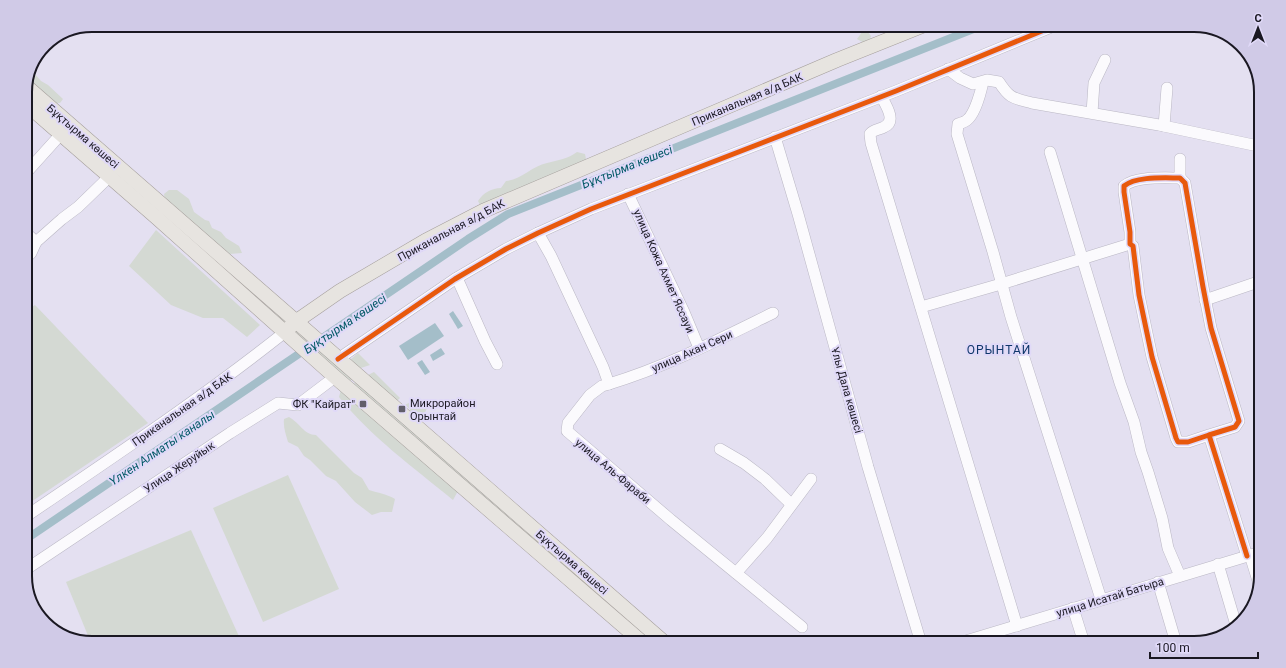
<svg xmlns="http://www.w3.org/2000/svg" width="1286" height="668" font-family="Roboto,sans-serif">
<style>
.green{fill:#d4d9d3}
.water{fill:#a4bec9}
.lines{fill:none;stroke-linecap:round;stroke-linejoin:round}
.canal{stroke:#a4bec9;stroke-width:8}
.minor-casing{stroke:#bab7c4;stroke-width:12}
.major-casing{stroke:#a59f9c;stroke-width:15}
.minor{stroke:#fbfafd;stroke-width:11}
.major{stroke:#e7e4e0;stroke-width:14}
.cycleway-casing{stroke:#e0d9f8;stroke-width:8}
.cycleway{stroke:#e8590c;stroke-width:5}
.poi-dot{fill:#615e6a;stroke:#e0d9f8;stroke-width:1.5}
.labels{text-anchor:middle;stroke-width:4;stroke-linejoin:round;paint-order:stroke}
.street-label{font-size:11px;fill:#1a1822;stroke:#e0d9f8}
.poi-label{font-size:11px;fill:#1a1822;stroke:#e0d9f8;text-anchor:start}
.water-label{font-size:12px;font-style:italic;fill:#005865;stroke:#e0d9f8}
.neighbourhood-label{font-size:12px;letter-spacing:1px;fill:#0f376a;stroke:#e0d9f8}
.rim{fill:none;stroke:#1a1822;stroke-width:2}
</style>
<rect width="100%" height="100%" fill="#e4e0f1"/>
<g class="green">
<polygon points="867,31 871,36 870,39 864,43 857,39 862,32"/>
<polygon points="33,72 41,81 48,85 63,99 60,103 56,103 29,80"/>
<path d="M 577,152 L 585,154 L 586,159 L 580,163 L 524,188 L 521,187 L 512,193 L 508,192 L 506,197 L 480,205 L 478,201 C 483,193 492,188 501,188 L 506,181 C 521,180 532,166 547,163 C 558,160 568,159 577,152 Z"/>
<polygon points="169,190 177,190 189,199 194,212 205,220 209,221 212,228 221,232 226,238 239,246 242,253 230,254 218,248 165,200 164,194"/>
<polygon points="166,217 169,219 267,305 353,378 349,383"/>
<polygon points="156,230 260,325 247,337 223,318 203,318 171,305 129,266"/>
<polygon points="35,305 148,423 25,506 25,312"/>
<polygon points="358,353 370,365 358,369 350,360"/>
<polygon points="374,372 400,398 394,404 366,376"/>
<polygon points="356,381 657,643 651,643 353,385"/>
<path d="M 341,390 L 458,491 L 453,500 C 413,467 371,437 339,397 Z"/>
<polygon points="416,399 427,408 423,417 418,423 410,415 410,409 405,405"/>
<path d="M 289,417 C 300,423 304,435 316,435 L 354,473 L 362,478 L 369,490 C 378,493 387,494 395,499 L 392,512 L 381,512 L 372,515 L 355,502 L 336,481 L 326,476 L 310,460 L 304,456 L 298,447 L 288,442 C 286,435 283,427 284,419 Z"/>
<polygon points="288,475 339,589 263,622 213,508"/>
<polygon points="191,530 242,643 91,643 66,582"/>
<polygon points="455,636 458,643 438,643"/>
</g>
<g class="water">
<polygon points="453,311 463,326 458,329 449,314"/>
<polygon points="435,323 444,336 408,360 399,346"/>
<polygon points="441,348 445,354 433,361 430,355"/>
<polygon points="422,360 430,372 425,375 417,363"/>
</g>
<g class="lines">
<polyline class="canal" points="25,540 468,239 508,214 981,26"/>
<defs>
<g id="minor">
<path d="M 948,69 L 960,78 L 973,84 L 987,80 L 999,82 C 1010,99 1013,98 1032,103 L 1159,125 L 1258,146"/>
<path d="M 983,82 C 981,91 975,114 967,120 C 965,122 961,123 958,124 L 957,134 L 993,252 L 1011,317 L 1101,599"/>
<path d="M 881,96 C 886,105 897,122 884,127 C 879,130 874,129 870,134 L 871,143 L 1017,626"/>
<polyline points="1092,113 1094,83 1105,60"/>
<polyline points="1164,126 1167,88"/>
<polyline points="775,137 798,214 868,467 921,643"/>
<polyline points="1050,152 1120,383 1134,422 1141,452 1148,472 1162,518 1168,548 1180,576"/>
<polyline points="25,174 61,134"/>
<polyline points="1180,178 1180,159"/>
<polyline points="628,194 684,312 699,348"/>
<polyline points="25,232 36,242 31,253 25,259"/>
<polyline points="538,233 551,256 603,367 609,384 602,386 590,395 568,423 567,431 671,520 802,627"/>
<polyline points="36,242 62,219 78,207 109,177"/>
<polyline points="457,278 485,341 497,364"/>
<polyline points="1205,300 1261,281"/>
<polyline points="921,307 1001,284 1130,244"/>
<polyline points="338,359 455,279 506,249 538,233 591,209 896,91 1054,26"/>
<path d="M 609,384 C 666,367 720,339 773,313"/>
<path d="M 1209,435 L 1235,427 L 1239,421 L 1211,328 L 1203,287 L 1185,183 L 1180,178 C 1164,178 1136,176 1124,186 L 1124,192 L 1130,232 L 1130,244 L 1133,246 L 1139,295 L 1152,357 L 1176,438 L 1178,442 L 1188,442 L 1209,435 L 1247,556"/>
<polyline points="720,449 744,463 765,479 791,504"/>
<path d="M 25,517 C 113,457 202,398 285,332"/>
<polyline points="1250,555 1259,584"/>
<polyline points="1218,564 1236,625"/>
<polyline points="25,570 230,433 278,403 298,405 335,377"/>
<polyline points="736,573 767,538 811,479"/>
<polyline points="1158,582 1176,643"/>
<polyline points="1073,608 1084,643"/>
<polyline points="959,643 1261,552"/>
</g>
<g id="major">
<polyline points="26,86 665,643"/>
<polyline points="25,103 156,217 335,377 643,643"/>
<polyline points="290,327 301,318 340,291 425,241 483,211 837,60 922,26"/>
</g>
</defs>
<use href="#minor" class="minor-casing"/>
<use href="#major" class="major-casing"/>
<use href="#minor" class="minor"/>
<use href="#major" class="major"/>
<defs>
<g id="cycleway">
<polyline points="338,359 455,279 506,249 538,233 591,209 896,91 1054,26"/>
<path d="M 1209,435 L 1235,427 L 1239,421 L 1211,328 L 1203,287 L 1185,183 L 1180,178 C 1164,178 1136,176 1124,186 L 1124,192 L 1130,232 L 1130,244 L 1133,246 L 1139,295 L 1152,357 L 1176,438 L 1178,442 L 1188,442 L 1209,435 L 1247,556"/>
</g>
</defs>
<use href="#cycleway" class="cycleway-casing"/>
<use href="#cycleway" class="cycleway"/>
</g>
<g class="poi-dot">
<rect x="359" y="400" width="8" height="8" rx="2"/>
<rect x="398" y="405" width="8" height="8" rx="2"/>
</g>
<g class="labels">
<g class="street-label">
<text transform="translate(747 99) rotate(-23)" y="4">Приканальная а/д БАК</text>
<text transform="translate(83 136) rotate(41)" y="4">Бұқтырма көшесі</text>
<text transform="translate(451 230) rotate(-28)" y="4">Приканальная а/д БАК</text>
<text transform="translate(664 271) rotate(66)" y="4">улица Кожа Ахмет Яссауи</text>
<text transform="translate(692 351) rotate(-24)" y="4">улица Акан Сери</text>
<text transform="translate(847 390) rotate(74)" y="4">Ұлы Дала көшесі</text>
<text transform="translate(182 409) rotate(-35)" y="4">Приканальная а/д БАК</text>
<text transform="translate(179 467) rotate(-34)" y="4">Улица Жеруйык</text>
<text transform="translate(613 471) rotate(40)" y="4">улица Аль-Фараби</text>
<text transform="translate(572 562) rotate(41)" y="4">Бұқтырма көшесі</text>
<text transform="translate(1110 597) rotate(-17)" y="4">улица Исатай Батыра</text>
</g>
<g class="poi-label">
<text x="410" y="407">Микрорайон<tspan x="410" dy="13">Орынтай</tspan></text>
<text x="355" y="408" text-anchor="end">ФК "Кайрат"</text>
</g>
<g class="water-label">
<text transform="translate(627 167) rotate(-22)" y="4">Бұқтырма көшесі</text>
<text transform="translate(345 324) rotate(-34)" y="4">Бұқтырма көшесі</text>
<text transform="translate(162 448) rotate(-34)" y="4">Үлкен Алматы каналы</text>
</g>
<g class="neighbourhood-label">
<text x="999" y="354">ОРЫНТАЙ</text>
</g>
</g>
<path d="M0 0H1286V668H0ZM92 32H1194A60 60 0 0 1 1254 92V576A60 60 0 0 1 1194 636H92A60 60 0 0 1 32 576V92A60 60 0 0 1 92 32Z" fill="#d0cae7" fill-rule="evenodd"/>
<path class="rim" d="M92 32H1194A60 60 0 0 1 1254 92V576A60 60 0 0 1 1194 636H92A60 60 0 0 1 32 576V92A60 60 0 0 1 92 32Z"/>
<g transform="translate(1258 28)" stroke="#e0d9f8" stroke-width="3" paint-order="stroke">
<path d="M0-3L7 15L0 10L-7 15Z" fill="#1a1822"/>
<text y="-6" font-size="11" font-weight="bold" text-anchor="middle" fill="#1a1822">С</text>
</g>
<path d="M1150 652v6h108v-6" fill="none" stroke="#1a1822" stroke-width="2"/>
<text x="1156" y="652" font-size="12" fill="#1a1822" stroke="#e0d9f8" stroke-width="3" paint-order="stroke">100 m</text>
</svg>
